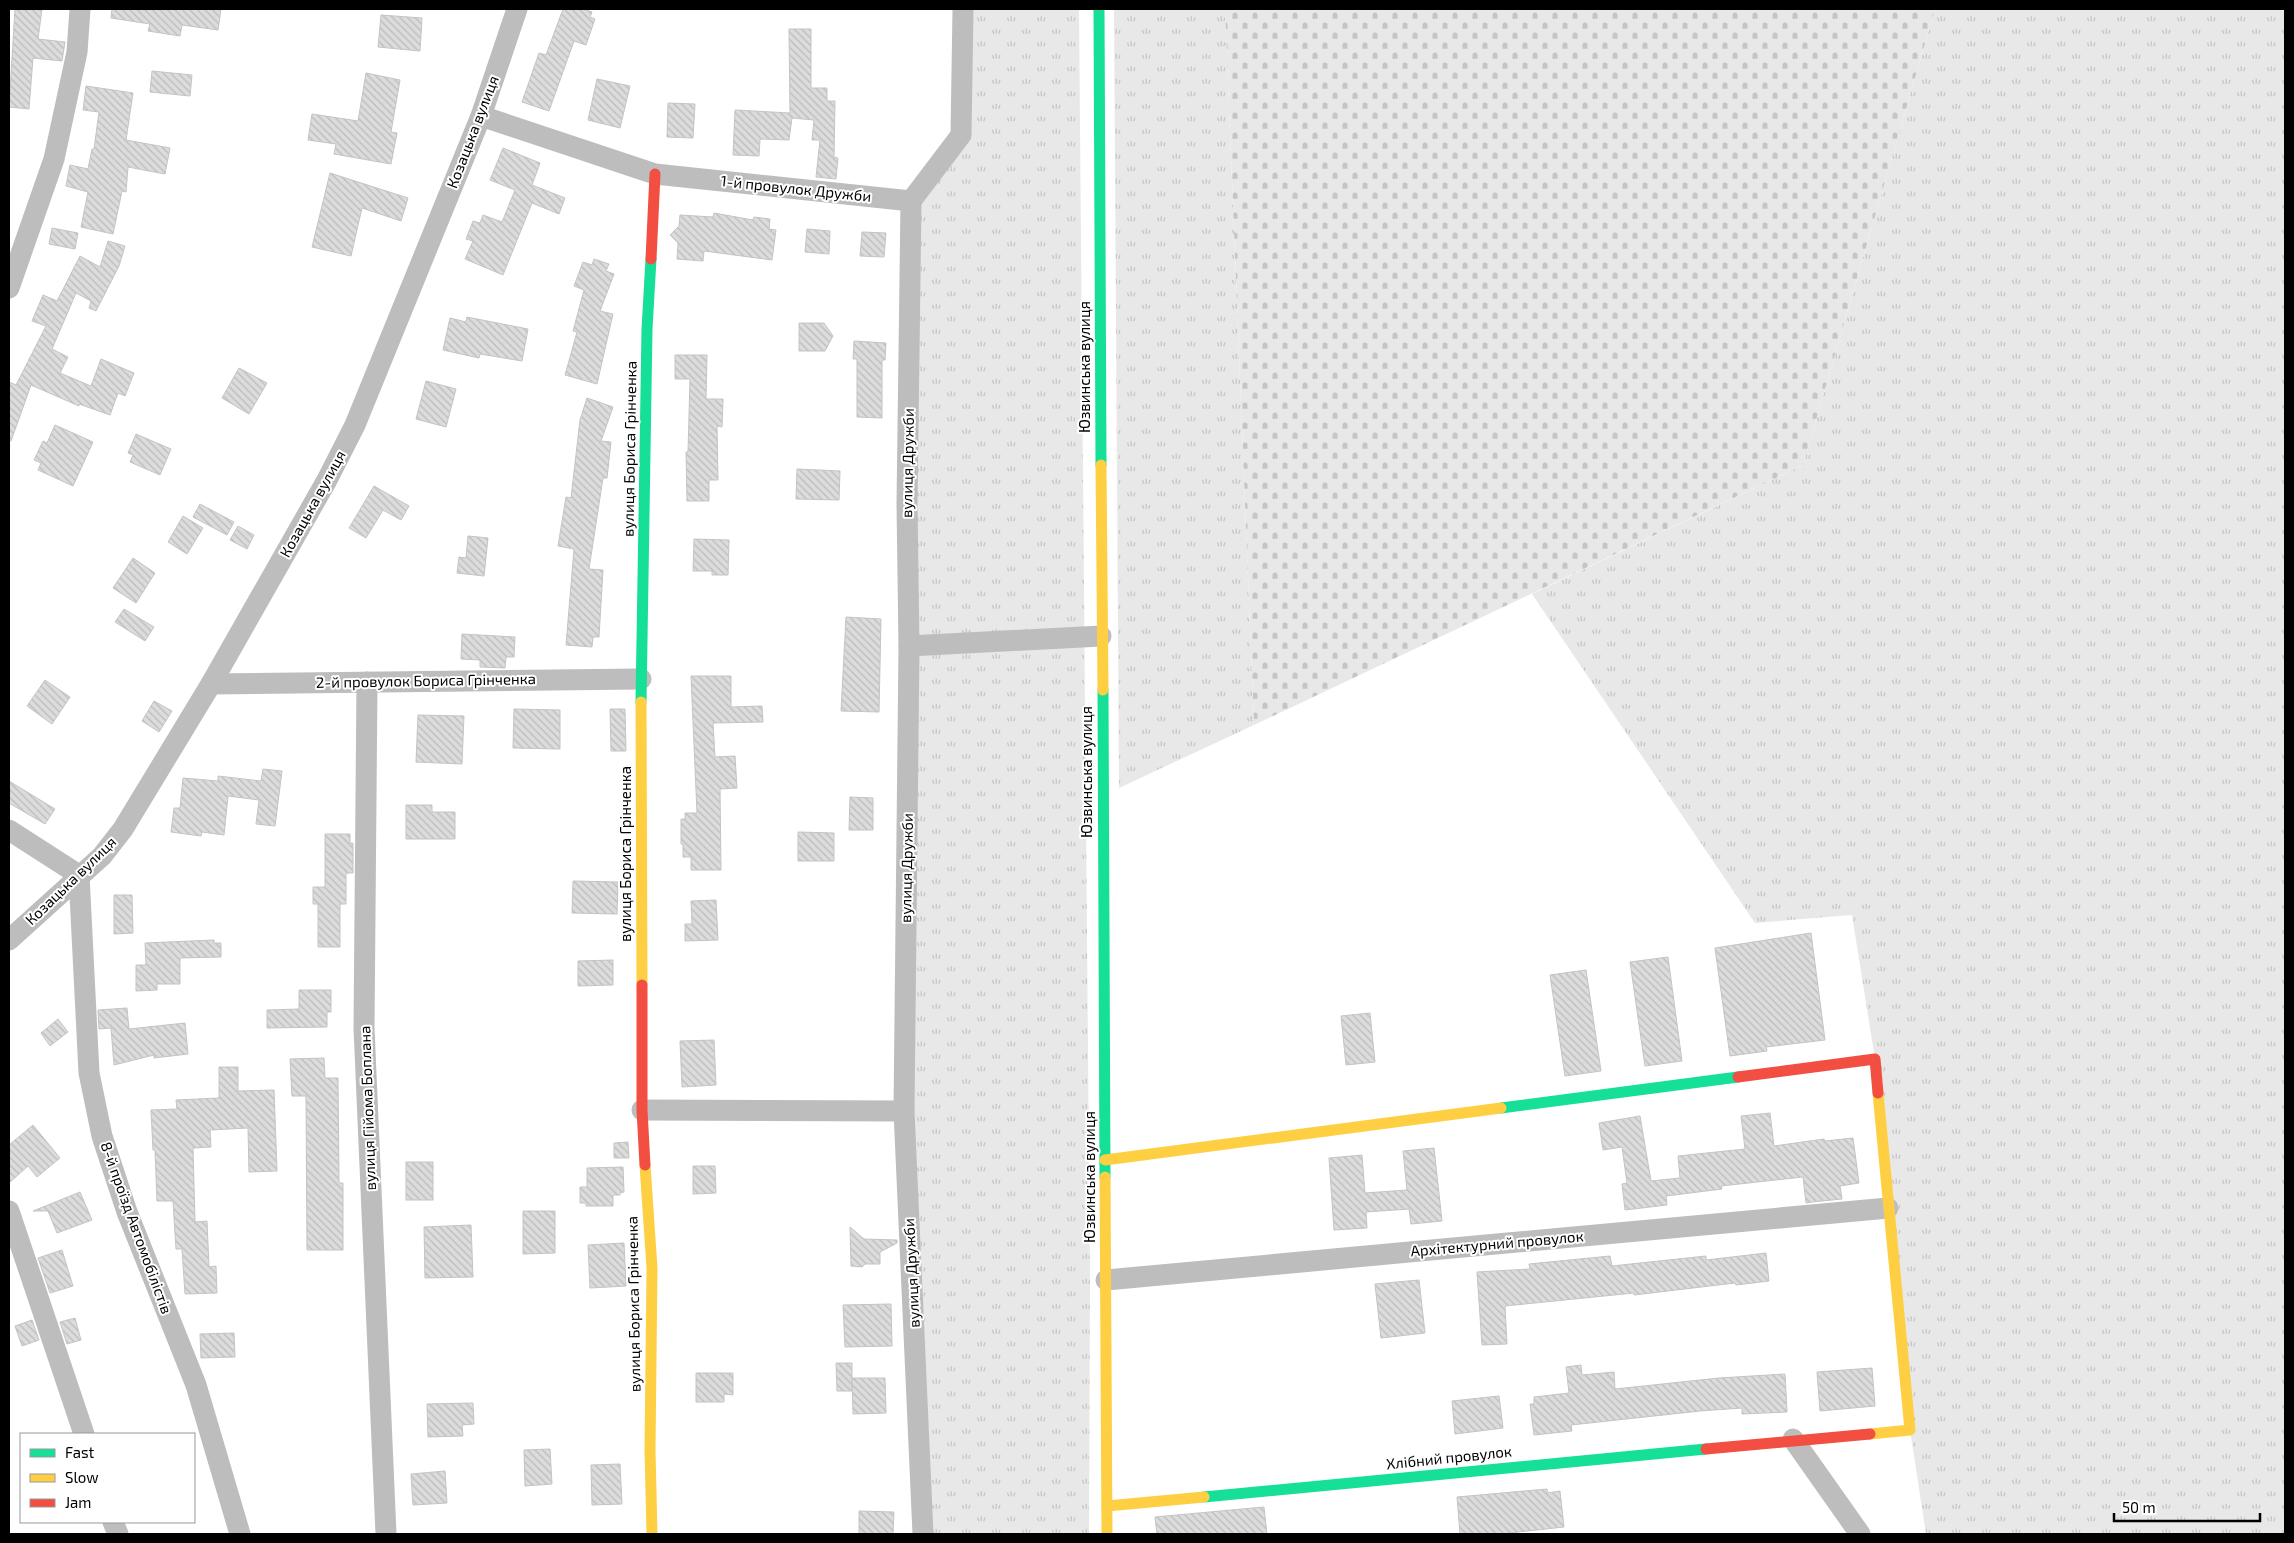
<svg xmlns="http://www.w3.org/2000/svg" width="2294" height="1543" font-family="'Exo 2',sans-serif">
<style>
.grass{fill:url(#grass-tufts)}
.cemetery{fill:url(#cemetery-stones)}
.building{fill:url(#building-back-hatch);stroke:#c4c4c4}
.lines{fill:none;stroke-linecap:round;stroke-linejoin:round}
.street{stroke:#bdbdbd;stroke-width:21}
.fast{stroke:#16e098;stroke-width:11}
.slow{stroke:#ffcf43;stroke-width:11}
.jam{stroke:#f24e42;stroke-width:11}
.labels{text-anchor:middle;stroke-width:4;stroke-linejoin:round;paint-order:stroke}
.street-label{font-size:15px;fill:#000;stroke:#fff}
</style>
<defs>
<pattern id="grass-tufts" width="24" height="20" patternUnits="userSpaceOnUse" patternTransform="scale(1.25)"><rect width="24" height="20" fill="#e8e8e8"/><path d="M3 7l-1-3M5 7V3M7 7l1-3M15 17l-1-3M17 17v-4M19 17l1-3" fill="none" stroke="#c5c5c5"/></pattern>
<pattern id="cemetery-stones" width="16" height="16" patternUnits="userSpaceOnUse" patternTransform="scale(1.25)"><rect width="16" height="16" fill="#e8e8e8"/><path d="M2 7V4a2 2 0 0 1 4 0v3zM10 15v-3a2 2 0 0 1 4 0v3z" fill="#c5c5c5"/></pattern>
<pattern id="building-back-hatch" width="6" height="6" patternUnits="userSpaceOnUse" patternTransform="scale(1.25)"><rect width="6" height="6" fill="#dcdcdc"/><path d="M-1 5l2 2M0 0l6 6M5-1l2 2" fill="none" stroke="#bbb"/></pattern>
</defs>
<rect width="100%" height="100%" fill="#fff"/>
<g class="grass">
<polygon points="963,9 1079,9 1090,1280 1089,1534 923,1534 904,1111 911,201 961,135"/>
<polygon points="1114,9 1225,9 1254,725 1119,788"/>
<polygon points="1935,9 2285,9 2285,1534 1926,1534 1910,1430 1875,1059 1852,915 1755,923 1532,594 1803,465"/>
</g>
<polygon class="cemetery" points="1225,9 1935,9 1803,465 1254,725"/>
<g class="building">
<polygon points="15,9 42,9 38,39 65,42 62,61 33,58 29,109 9,107"/>
<polygon points="112,9 221,9 218,30 182,25 180,36 148,31 150,24 111,18"/>
<polygon points="563,9 583,9 592,12 590,17 595,19 586,45 574,41 549,111 522,102 539,53 546,55"/>
<polygon points="381,15 422,18 420,51 378,47"/>
<polygon points="789,29 811,29 811,88 827,88 827,101 835,101 834,157 838,158 836,179 816,177 820,140 812,140 814,120 792,118 789,140 760,139 759,156 733,155 735,110 790,113"/>
<polygon points="152,71 192,75 190,96 150,92"/>
<polygon points="366,73 400,80 391,132 397,133 391,164 334,154 336,144 308,140 312,114 358,121"/>
<polygon points="597,79 630,86 620,128 588,120"/>
<polygon points="86,86 133,93 126,140 170,148 165,174 128,167 126,192 122,191 113,234 81,227 88,192 66,186 70,165 88,169 92,149 94,149 99,112 83,110"/>
<polygon points="668,103 695,104 693,138 667,137"/>
<polygon points="503,148 540,163 532,185 565,198 559,214 532,203 503,275 465,259 473,241 466,239 473,221 480,223 483,215 502,222 515,190 490,180"/>
<polygon points="330,173 408,198 401,221 362,208 351,256 312,247"/>
<polygon points="714,213 753,220 754,217 770,219 769,229 776,230 772,260 704,251 703,261 677,259 678,243 670,235 679,226 680,215 713,217"/>
<polygon points="52,228 78,233 75,249 49,244"/>
<polygon points="807,229 830,231 829,254 805,252"/>
<polygon points="862,232 886,233 884,257 860,256"/>
<polygon points="108,241 125,246 119,266 96,311 89,308 91,301 76,293 52,349 68,357 60,373 91,386 101,359 134,373 125,396 118,393 110,415 79,404 79,406 31,385 11,441 9,441 9,382 16,385 46,326 32,321 43,295 57,301 80,256 100,267"/>
<polygon points="594,259 609,264 606,271 614,274 600,311 613,314 597,384 565,375 577,332 573,331 584,290 574,286 583,262 592,265"/>
<polygon points="467,317 528,329 522,361 480,354 479,358 443,350 450,318 466,322"/>
<polygon points="799,323 824,323 833,336 825,351 799,351"/>
<polygon points="854,341 886,343 885,360 882,360 882,418 857,417 857,359 853,359"/>
<polygon points="675,355 707,355 706,399 723,399 722,427 717,426 718,480 709,480 709,501 687,501 686,452 688,452 690,379 675,379"/>
<polygon points="239,368 267,383 249,414 222,398"/>
<polygon points="426,381 456,389 446,427 416,419"/>
<polygon points="587,398 613,407 601,441 611,442 607,478 603,478 589,569 603,570 599,637 593,637 592,647 566,645 574,549 558,546 566,497 571,498 580,420"/>
<polygon points="55,425 93,442 73,486 38,470 41,463 34,460 43,441 47,443"/>
<polygon points="136,434 171,449 160,475 130,462 133,455 128,453"/>
<polygon points="797,469 840,471 839,500 796,499"/>
<polygon points="374,486 409,506 401,520 383,510 366,538 349,528"/>
<polygon points="200,504 234,522 227,535 193,517"/>
<polygon points="183,516 203,528 187,554 168,542"/>
<polygon points="238,526 254,535 247,549 230,540"/>
<polygon points="468,536 488,538 484,576 457,573 459,557 466,558"/>
<polygon points="694,539 729,540 728,575 712,575 712,571 693,571"/>
<polygon points="133,558 155,573 136,603 113,588"/>
<polygon points="124,609 154,627 145,641 115,622"/>
<polygon points="846,617 881,619 879,712 841,711"/>
<polygon points="462,634 515,637 514,657 506,657 505,668 480,667 480,660 461,659"/>
<polygon points="691,676 731,676 731,707 762,706 763,722 713,723 715,757 735,756 737,788 720,789 721,870 691,870 691,857 683,857 683,844 681,844 681,819 685,819 685,813 697,813"/>
<polygon points="45,680 70,697 52,724 27,706"/>
<polygon points="154,701 172,711 159,732 142,721"/>
<polygon points="514,709 560,710 560,749 513,748"/>
<polygon points="610,709 625,709 626,751 611,751"/>
<polygon points="418,715 464,716 462,764 416,762"/>
<polygon points="263,769 282,771 275,826 256,824 259,800 228,796 224,835 202,832 201,836 171,832 174,808 180,808 183,778 218,781 218,776 261,781"/>
<polygon points="9,781 55,809 45,824 9,803"/>
<polygon points="850,797 873,798 873,830 849,830"/>
<polygon points="406,805 432,805 432,812 455,812 455,839 406,839"/>
<polygon points="798,832 834,833 834,861 798,861"/>
<polygon points="325,834 350,834 350,843 353,843 353,873 346,873 346,904 340,904 340,947 318,947 318,904 313,904 313,887 325,887"/>
<polygon points="573,881 618,882 617,914 572,913"/>
<polygon points="114,895 132,895 133,933 114,934"/>
<polygon points="716,900 718,940 685,941 685,924 692,924 691,901"/>
<polygon points="1811,933 1825,1040 1766,1047 1767,1051 1730,1056 1715,948"/>
<polygon points="214,940 214,943 221,943 221,957 180,958 180,984 157,984 157,990 136,991 136,965 146,965 145,943"/>
<polygon points="1668,957 1682,1061 1645,1066 1630,962"/>
<polygon points="613,960 613,985 578,986 578,961"/>
<polygon points="1586,970 1601,1071 1565,1076 1550,975"/>
<polygon points="299,990 331,990 331,1012 327,1012 327,1027 267,1028 267,1010 299,1009"/>
<polygon points="127,1008 129,1029 185,1023 188,1054 154,1058 154,1055 114,1065 111,1028 99,1029 98,1010"/>
<polygon points="1370,1013 1375,1062 1346,1065 1341,1016"/>
<polygon points="58,1019 68,1032 50,1046 41,1033"/>
<polygon points="714,1040 716,1085 682,1087 680,1041"/>
<polygon points="324,1058 325,1078 338,1078 339,1183 343,1183 343,1250 307,1250 306,1096 292,1096 290,1059"/>
<polygon points="219,1067 238,1067 238,1091 274,1090 277,1171 249,1172 248,1128 210,1130 211,1147 193,1148 195,1222 207,1221 209,1267 216,1266 217,1293 185,1294 182,1249 176,1249 173,1201 157,1201 155,1150 153,1150 151,1110 177,1109 176,1100 219,1098"/>
<polygon points="1770,1113 1774,1146 1824,1139 1825,1141 1853,1138 1859,1183 1840,1186 1842,1199 1812,1202 1806,1203 1803,1177 1721,1186 1722,1189 1666,1196 1667,1205 1625,1210 1622,1184 1627,1183 1622,1147 1603,1150 1599,1123 1640,1116 1651,1181 1680,1178 1678,1156 1745,1149 1741,1116"/>
<polygon points="33,1125 60,1158 37,1177 28,1166 9,1183 9,1145"/>
<polygon points="628,1142 629,1158 614,1158 614,1143"/>
<polygon points="1434,1148 1442,1221 1411,1224 1409,1209 1366,1212 1367,1228 1334,1230 1329,1158 1362,1155 1365,1193 1407,1190 1403,1151"/>
<rect x="406" y="1162" width="27" height="38"/>
<polygon points="693,1166 715,1166 716,1193 693,1194"/>
<polygon points="623,1167 624,1192 620,1193 620,1195 613,1195 613,1206 586,1206 586,1203 580,1203 580,1187 587,1187 587,1168"/>
<polygon points="80,1192 92,1220 57,1233 48,1211 33,1211"/>
<polygon points="523,1211 555,1211 555,1253 523,1254"/>
<polygon points="471,1225 473,1277 425,1278 424,1227"/>
<polygon points="850,1227 864,1239 897,1240 897,1243 880,1252 880,1264 865,1264 862,1267 851,1266"/>
<polygon points="624,1243 626,1286 590,1288 588,1245"/>
<polygon points="62,1250 73,1286 50,1293 38,1258"/>
<polygon points="1766,1253 1769,1281 1736,1285 1735,1283 1634,1295 1634,1293 1505,1306 1507,1344 1482,1345 1477,1272 1530,1269 1529,1264 1610,1256 1612,1266 1706,1256 1706,1260"/>
<polygon points="1419,1280 1425,1333 1381,1338 1375,1284"/>
<polygon points="891,1304 892,1346 845,1347 843,1305"/>
<polygon points="75,1318 81,1340 67,1344 60,1322"/>
<polygon points="32,1320 39,1340 22,1346 15,1326"/>
<polygon points="234,1333 235,1357 201,1358 200,1334"/>
<polygon points="836,1363 852,1363 852,1391 837,1391"/>
<polygon points="1581,1365 1582,1375 1614,1372 1615,1389 1719,1378 1785,1374 1787,1412 1742,1414 1742,1408 1700,1411 1571,1425 1572,1431 1534,1435 1530,1404 1534,1404 1534,1397 1569,1393 1566,1367"/>
<polygon points="1872,1368 1875,1406 1820,1411 1817,1372"/>
<polygon points="696,1373 733,1373 733,1395 724,1394 724,1402 696,1402"/>
<polygon points="852,1378 885,1378 886,1413 853,1414"/>
<polygon points="1499,1396 1503,1428 1455,1434 1452,1401"/>
<polygon points="473,1403 474,1424 462,1425 463,1436 428,1437 427,1404"/>
<polygon points="550,1449 552,1484 525,1486 524,1450"/>
<polygon points="620,1464 622,1504 592,1505 591,1465"/>
<polygon points="445,1471 447,1503 413,1505 411,1474"/>
<polygon points="1547,1489 1548,1493 1560,1491 1564,1527 1500,1534 1460,1534 1457,1497"/>
<polygon points="1264,1507 1267,1534 1157,1534 1155,1517"/>
<polygon points="859,1511 894,1512 893,1534 859,1534"/>
</g>
<g class="lines">
<g class="street">
<polyline points="481,116 655,174 911,201 961,135 963,9"/>
<polyline points="911,201 907,504 909,646 904,1111 923,1534"/>
<polyline points="9,288 54,159 77,52 80,9"/>
<polyline points="909,646 1101,636"/>
<polyline points="367,682 364,1028 386,1534"/>
<polyline points="211,684 641,679"/>
<polyline points="9,830 79,875 89,1073 102,1136 127,1212 196,1385 240,1534"/>
<polyline points="9,940 102,856 123,829 211,684 327,480 355,425 481,116 517,9"/>
<polyline points="642,1110 904,1111"/>
<polyline points="9,1211 84,1434"/>
<polyline points="1106,1280 1888,1208"/>
<polyline points="1793,1439 1860,1534"/>
<polyline points="113,1522 118,1534"/>
</g>
<g class="fast">
<polyline points="1099,9 1101,465"/>
<polyline points="1103,690 1105,1177"/>
<polyline points="641,702 647,329 651,259"/>
<polyline points="1501,1108 1738,1077"/>
<polyline points="1204,1497 1706,1449"/>
</g>
<g class="slow">
<polyline points="1101,465 1103,690"/>
<polyline points="641,702 642,985"/>
<polyline points="1105,1160 1501,1108"/>
<polyline points="645,1165 652,1268 650,1450 652,1534"/>
<polyline points="1105,1177 1107,1534"/>
<polyline points="1870,1434 1910,1430 1878,1093"/>
<polyline points="1107,1506 1204,1497"/>
</g>
<g class="jam">
<polyline points="651,259 655,174"/>
<polyline points="642,985 642,1110 645,1165"/>
<polyline points="1738,1077 1875,1059 1878,1093"/>
<polyline points="1706,1449 1870,1434"/>
</g>
</g>
<g class="labels">
<g class="street-label">
<text transform="translate(473 132) rotate(-69)" y="5">Козацька вулиця</text>
<text transform="translate(796 189) rotate(6)" y="5">1-й провулок Дружби</text>
<text transform="translate(1085 367) rotate(-90)" y="5">Юзвинська вулиця</text>
<text transform="translate(630 449) rotate(-89)" y="5">вулиця Бориса Грінченка</text>
<text transform="translate(908 463) rotate(-89)" y="5">вулиця Дружби</text>
<text transform="translate(313 504) rotate(-61)" y="5">Козацька вулиця</text>
<text transform="translate(426 681) rotate(-1)" y="5">2-й провулок Бориса Грінченка</text>
<text transform="translate(1087 772) rotate(-90)" y="5">Юзвинська вулиця</text>
<text transform="translate(626 854) rotate(-90)" y="5">вулиця Бориса Грінченка</text>
<text transform="translate(907 868) rotate(-89)" y="5">вулиця Дружби</text>
<text transform="translate(71 881) rotate(-44)" y="5">Козацька вулиця</text>
<text transform="translate(368 1108) rotate(-92)" y="5">вулиця Гійома Боплана</text>
<text transform="translate(1090 1177) rotate(-90)" y="5">Юзвинська вулиця</text>
<text transform="translate(136 1228) rotate(70)" y="5">8-й проїзд Автомобілістів</text>
<text transform="translate(1497 1244) rotate(-5)" y="5">Архітектурний провулок</text>
<text transform="translate(912 1273) rotate(-93)" y="5">вулиця Дружби</text>
<text transform="translate(634 1304) rotate(-91)" y="5">вулиця Бориса Грінченка</text>
<text transform="translate(1449 1458) rotate(-6)" y="5">Хлібний провулок</text>
</g>
</g>
<rect width="2294" height="1543" fill="none" stroke="#000000" stroke-width="20"/>
<rect x="20" y="1433" width="175" height="90" fill="#ffffff" stroke="#999999"/>
<rect x="30" y="1449" width="25" height="8" fill="#16e098" stroke="#999999"/>
<text x="65" y="1458" font-size="15" fill="#000000">Fast</text>
<rect x="30" y="1474" width="25" height="8" fill="#ffcf43" stroke="#999999"/>
<text x="65" y="1483" font-size="15" fill="#000000">Slow</text>
<rect x="30" y="1499" width="25" height="8" fill="#f24e42" stroke="#999999"/>
<text x="65" y="1508" font-size="15" fill="#000000">Jam</text>
<path d="M2114 1513v8h146v-8" fill="none" stroke="#000000" stroke-width="2.5"/>
<text x="2122" y="1513" font-size="15" fill="#000000" stroke="#ffffff" stroke-width="4" paint-order="stroke">50 m</text>
</svg>
